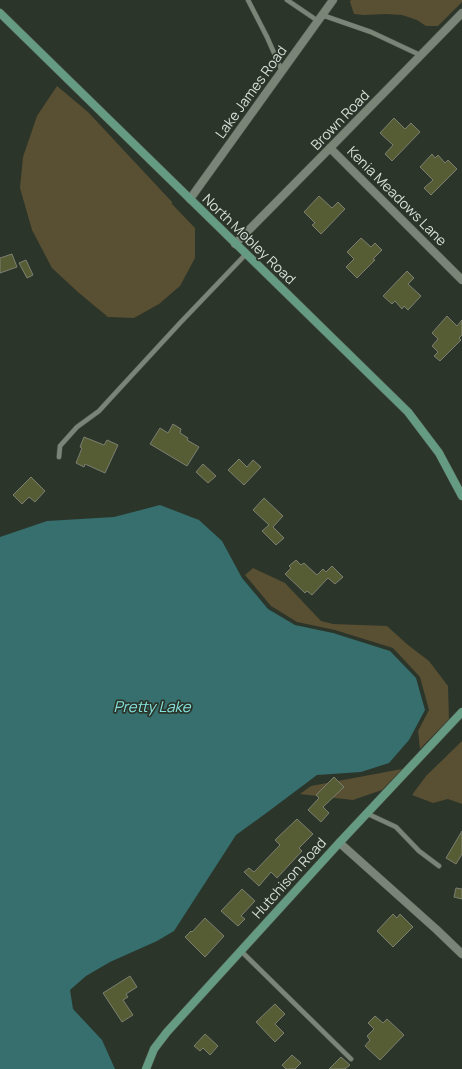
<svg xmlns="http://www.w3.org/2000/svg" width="462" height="1069" font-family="Manrope,sans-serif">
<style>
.green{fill:#594f33}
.water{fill:#366f6d}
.building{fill:#565d35;stroke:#7c7f70}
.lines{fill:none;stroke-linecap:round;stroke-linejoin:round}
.lane-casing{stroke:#4b5349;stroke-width:5.5}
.street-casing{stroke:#4b5349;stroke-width:9}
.secondary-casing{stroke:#4b5349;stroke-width:9}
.lane{stroke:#7a8578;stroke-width:4.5}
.street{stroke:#7a8578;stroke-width:8}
.secondary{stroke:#669b83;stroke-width:8}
.labels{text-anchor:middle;stroke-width:3.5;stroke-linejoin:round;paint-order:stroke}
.street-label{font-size:14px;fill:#d9dfd8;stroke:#2b352a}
.water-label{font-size:15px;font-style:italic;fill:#85e3df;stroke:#2b352a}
</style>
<rect width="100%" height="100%" fill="#2b352a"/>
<g class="green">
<polygon points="351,0 462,0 462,2 438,26 426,26 417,20 402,15 386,14 364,15 354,14 350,2"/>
<polygon points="57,86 88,112 172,202 172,204 195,228 195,258 180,286 159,304 134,318 108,317 79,293 52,268 32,230 20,188 23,157 37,116"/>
<polygon points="253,568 285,583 321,621 333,624 387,626 408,645 429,661 448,686 449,719 420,749 418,731 429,710 420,677 393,648 335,630 297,622 271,606 245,575"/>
<polygon points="462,741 462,804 448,799 433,803 412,795 426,776"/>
<polygon points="404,767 382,790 353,800 300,794 311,786 402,769"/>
</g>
<polygon class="water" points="160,505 199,520 222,541 242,578 268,609 295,625 333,633 390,651 416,678 425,710 409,740 389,763 361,772 317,775 269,811 236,835 174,931 157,941 110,962 86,976 70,990 73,1009 102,1040 115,1069 0,1069 0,537 47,521 114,517"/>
<g class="building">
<polygon points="394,118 405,129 411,123 420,132 392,161 385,154 393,145 380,133"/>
<polygon points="432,154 435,158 438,155 445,163 448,160 457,169 431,195 424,188 433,180 420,167"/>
<polygon points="319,196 332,208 338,202 345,209 321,234 312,225 315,223 304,212"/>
<polygon points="361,238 371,247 375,243 382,250 373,259 375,260 357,278 346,267 354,259 347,252"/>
<polygon points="12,254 17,267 0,273 0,258"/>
<polygon points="26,260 33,275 27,278 19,263"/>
<polygon points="407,271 414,278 408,284 421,296 408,310 404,306 402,309 395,301 392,304 383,296"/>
<polygon points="447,316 457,326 462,320 462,335 459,338 461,340 440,361 434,356 438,352 432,346 438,339 432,333"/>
<polygon points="173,424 181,429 180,433 188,438 187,440 199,447 187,466 150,444 160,428 168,433"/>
<polygon points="84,437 104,445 107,440 118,445 105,473 85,464 84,467 76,463 82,448 80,447"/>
<polygon points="239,459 247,467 253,460 261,467 244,485 228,470"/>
<polygon points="203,464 216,476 208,483 196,472"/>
<polygon points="31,477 45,491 35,502 29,497 22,504 13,495"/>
<polygon points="264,498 283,516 273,527 284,538 276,545 262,531 269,525 253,510"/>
<polygon points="296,560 301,565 304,563 317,575 323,569 326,572 332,566 343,577 335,584 328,578 312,595 307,591 305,593 285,574 291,568 289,566"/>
<polygon points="334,777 344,787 323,807 329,813 321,822 308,810 319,798 316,795"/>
<polygon points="297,819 313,834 299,848 302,851 277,878 271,872 259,886 244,872 249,868 254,872 280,845 275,840"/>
<polygon points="462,831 462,854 456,864 446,858"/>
<polygon points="456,888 462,889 462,899 454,897"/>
<polygon points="242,889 255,901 241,916 245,919 238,926 221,911"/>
<polygon points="393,914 397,918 400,914 413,927 393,947 377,931"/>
<polygon points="205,918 224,936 205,957 185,937 191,931 192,932"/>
<polygon points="130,976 137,987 126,994 128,997 123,1000 133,1015 122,1022 103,993"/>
<polygon points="275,1004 285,1014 275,1024 284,1033 275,1042 256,1022"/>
<polygon points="375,1016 383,1023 387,1019 404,1035 380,1060 365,1046 370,1040 367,1036 374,1029 368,1023"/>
<polygon points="205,1034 218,1046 210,1055 203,1048 200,1051 194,1046"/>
<polygon points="292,1055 301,1063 295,1069 286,1069 282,1065"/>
<polygon points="341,1057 350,1065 345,1069 329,1069"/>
</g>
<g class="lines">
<defs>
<g id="lane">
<polyline points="248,0 267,37 282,71"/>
<polyline points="287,0 318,21"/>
<polyline points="322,15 371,32 420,55"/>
<polyline points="59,457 60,446 77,427 99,411 109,400 180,323 246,254"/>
<polyline points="366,813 396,827 419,851 439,866"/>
<polyline points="241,951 351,1059"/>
</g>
<g id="street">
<polyline points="330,148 462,280"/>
<polyline points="190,199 333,0"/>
<polyline points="235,244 330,148 462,13"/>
<polyline points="340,842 342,845 437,930 462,954"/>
</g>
<g id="secondary">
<polyline points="0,13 408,412 439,453 462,496"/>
<polyline points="146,1069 154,1049 167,1032 340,842 462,712"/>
</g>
</defs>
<use href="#lane" class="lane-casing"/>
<use href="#street" class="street-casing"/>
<use href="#secondary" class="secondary-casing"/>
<use href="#lane" class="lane"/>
<use href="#street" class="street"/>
<use href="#secondary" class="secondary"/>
</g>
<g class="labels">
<g class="street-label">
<text transform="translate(251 92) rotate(-54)" y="5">Lake James Road</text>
<text transform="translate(340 120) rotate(-46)" y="5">Brown Road</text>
<text transform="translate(397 196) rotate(45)" y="5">Kenia Meadows Lane</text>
<text transform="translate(249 239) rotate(44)" y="5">North Mobley Road</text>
<text transform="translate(289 878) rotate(-48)" y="5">Hutchison Road</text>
</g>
<g class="water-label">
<text x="152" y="712">Pretty Lake</text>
</g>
</g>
</svg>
